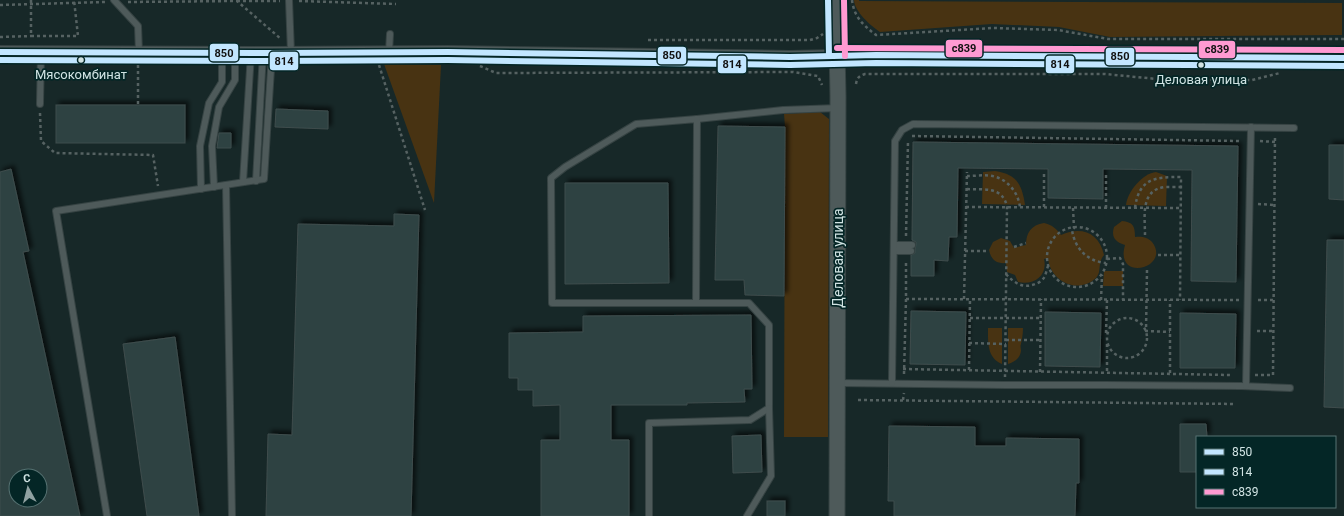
<svg xmlns="http://www.w3.org/2000/svg" width="1344" height="516" font-family="Roboto,sans-serif">
<style>
.green{fill:#483312}
.building{fill:#2d4343;stroke:#3f4c4c;fill-rule:evenodd;filter:url(#shadow)}
.lines{fill:none;stroke-linecap:round;stroke-linejoin:round}
.service-casing{stroke:#364343;stroke-width:8}
.minor-casing{stroke:#364343;stroke-width:14}
.tertiary-casing{stroke:#364343;stroke-width:17}
.path{stroke:#566262;stroke-width:2.5;stroke-dasharray:3 3;stroke-linecap:butt}
.service{stroke:#4e5a5a;stroke-width:6}
.minor{stroke:#4e5a5a;stroke-width:12}
.tertiary{stroke:#4e5a5a;stroke-width:15}
.bus-1-casing{stroke:#042626;stroke-width:9}
.bus-2-casing{stroke:#042626;stroke-width:9}
.bus-3-casing{stroke:#042626;stroke-width:9}
.bus-1{stroke:#c2e6ff;stroke-width:6}
.bus-2{stroke:#c2e6ff;stroke-width:6}
.bus-3{stroke:#ff9ad2;stroke-width:6}
.bus-dot{fill:#d1e3e3;stroke:#042626;stroke-width:1.5}
.labels{text-anchor:middle;stroke-width:3.5;stroke-linejoin:round;paint-order:stroke}
.bus-label{font-size:13px;fill:#d1e3e3;stroke:#042626}
.street-label{font-size:14px;fill:#d1e3e3;stroke:#042626}
.line-badge{stroke:#042626;stroke-width:1.5}
.pale-badge-label{font-size:11px;text-anchor:middle;font-weight:bold;fill:#111}
</style>
<defs>
<filter id="shadow"><feDropShadow dx="3.5" dy="-3.5" stdDeviation="2" flood-color="#0009"/></filter>
</defs>
<rect width="100%" height="100%" fill="#172828"/>
<g class="green">
<path d="M 854,0 L 859,0 L 859,1 L 1342,3 L 1342,35 L 1110,37 L 1059,27 L 992,24 L 880,32 C 871,26 854,11 854,0 Z"/>
<polygon points="384,64 441,65 434,203"/>
<polygon points="820,112 829,119 828,437 784,437 785,127 784,114"/>
<path d="M 995,171 C 1017,174 1022,185 1025,205 L 982,204 L 983,172 Z"/>
<path d="M 1156,172 L 1167,176 L 1166,206 L 1126,205 C 1127,192 1143,173 1156,172 Z"/>
<path d="M 1122,221 C 1133,222 1135,226 1135,237 C 1141,236 1148,237 1152,242 C 1172,268 1114,283 1125,245 C 1115,242 1111,237 1114,227 Z"/>
<path d="M 1044,223 C 1052,225 1056,228 1061,235 C 1081,226 1099,232 1104,255 C 1097,263 1102,272 1096,278 C 1077,295 1050,281 1048,258 L 1044,259 C 1048,275 1034,286 1018,282 L 1015,275 L 1007,272 L 1006,263 C 997,264 991,260 989,250 L 993,242 L 1001,238 L 1010,241 L 1014,248 L 1021,246 L 1026,245 C 1026,233 1031,225 1044,223 Z"/>
<polygon points="1104,271 1123,271 1123,286 1103,286"/>
<path d="M 988,328 L 1002,328 L 1002,364 C 987,358 988,342 988,328 Z"/>
<path d="M 1008,328 L 1023,328 C 1023,334 1022,339 1021,344 C 1020,346 1021,349 1021,351 C 1020,358 1015,362 1008,364 Z"/>
</g>
<g class="building">
<rect x="56" y="105" width="129" height="38"/>
<polygon points="276,109 328,111 328,129 275,127"/>
<polygon points="718,126 785,127 784,296 745,295 744,280 715,280"/>
<polygon points="219,133 231,133 231,148 217,148"/>
<polygon points="913,142 1238,146 1236,282 1191,281 1192,170 1103,169 1103,199 1048,198 1048,169 958,168 957,237 949,237 948,261 934,260 934,276 911,276 911,255 915,253 915,249 916,245 916,242 912,240"/>
<polygon points="1329,145 1344,145 1344,200 1329,199"/>
<path d="M 11,169 L 29,251 L 23,252 L 80,516 L 0,516 L 0,172 ZM 16,476 L 40,476 L 40,500 L 16,500 Z"/>
<polygon points="565,183 668,183 669,283 565,284"/>
<polygon points="394,214 419,215 411,516 266,516 268,434 292,435 298,224 394,226"/>
<polygon points="1327,240 1344,240 1344,408 1324,407"/>
<polygon points="911,311 966,312 965,365 910,364"/>
<polygon points="1045,312 1101,313 1100,367 1045,366"/>
<polygon points="1180,313 1236,314 1235,368 1180,368"/>
<polygon points="751,315 752,389 744,389 745,402 687,403 687,405 611,405 611,440 629,440 629,516 541,516 541,440 560,440 560,405 533,406 533,390 518,390 518,378 509,378 509,333 583,332 583,316"/>
<polygon points="175,337 199,516 147,516 123,344"/>
<polygon points="1180,424 1206,424 1207,437 1197,437 1197,472 1180,472"/>
<polygon points="889,426 975,427 975,446 1006,446 1006,438 1079,439 1079,483 1076,483 1075,516 894,516 894,501 888,501"/>
<polygon points="761,435 762,472 733,473 732,436"/>
<rect x="767" y="501" width="18" height="15"/>
</g>
<g class="lines">
<defs>
<g id="service">
<polyline points="114,0 138,26 139,53"/>
<polyline points="289,0 291,53"/>
<polyline points="389,52 390,34"/>
<polyline points="40,104 41,52"/>
<polyline points="697,119 783,110 838,108"/>
<polyline points="256,181 263,53"/>
<polyline points="243,182 251,53"/>
<polyline points="226,185 232,516"/>
<polyline points="214,187 212,146 219,107 235,80 235,53"/>
<polyline points="201,189 200,146 209,103 222,82 222,53"/>
<polyline points="894,245 912,245"/>
<polyline points="894,251 911,251"/>
<polyline points="838,383 1004,385 1107,385 1241,386 1290,388"/>
<polyline points="892,383 895,141 902,130 913,124 1294,128"/>
<polyline points="1246,386 1251,127"/>
<polyline points="107,516 56,211 264,179 272,53"/>
<polyline points="649,516 649,423 750,420 769,408 769,325 749,303 552,303 551,178 565,167 636,124 697,119 696,303"/>
<polyline points="747,516 771,476 769,408"/>
</g>
<polyline id="minor" points="0,52 272,53 448,52 790,57 837,56"/>
<g id="tertiary">
<polyline points="836,0 838,96 837,516"/>
<polyline points="837,56 1344,58"/>
</g>
</defs>
<use href="#service" class="service-casing"/>
<use href="#minor" class="minor-casing"/>
<use href="#tertiary" class="tertiary-casing"/>
<g class="path">
<polyline points="31,0 31,36 78,36 74,0"/>
<path d="M 852,0 C 854,17 863,25 876,35 L 993,28 L 1058,30 L 1108,39 L 1344,39"/>
<polyline points="237,1 280,1"/>
<polyline points="299,1 396,4"/>
<polyline points="128,2 237,1 281,39"/>
<polyline points="0,5 105,2"/>
<polyline points="0,37 31,36"/>
<polyline points="648,40 810,40 817,38 823,34"/>
<polyline points="138,65 138,105"/>
<polyline points="379,65 425,210"/>
<polyline points="480,66 496,73 793,72 818,76 822,85"/>
<path d="M 856,84 C 857,78 859,76 865,74 L 1105,74 L 1157,79 L 1252,80 L 1280,73"/>
<polyline points="40,113 41,141 55,153 153,155 158,186"/>
<polyline points="912,136 1241,141"/>
<polyline points="1260,141 1275,142"/>
<path d="M 967,176 C 976,176 987,174 996,177 C 1009,181 1019,194 1020,208"/>
<path d="M 967,189 C 984,190 1003,186 1007,207 L 1005,377"/>
<polyline points="1258,204 1275,205"/>
<polyline points="966,207 1181,208"/>
<polyline points="1044,207 1044,172"/>
<path d="M 1073,208 L 1074,228 L 1072,230 C 1075,249 1087,261 1106,263"/>
<polyline points="1106,208 1106,173"/>
<path d="M 1135,208 C 1139,178 1155,177 1181,177 L 1180,300"/>
<circle cx="1077" cy="257" r="30"/>
<path d="M 1145,235 C 1145,216 1140,190 1165,187 C 1170,187 1176,187 1181,187"/>
<polyline points="906,236 908,141"/>
<polyline points="1014,247 1026,243"/>
<polyline points="965,251 989,251"/>
<polyline points="1158,255 1180,255"/>
<polyline points="1107,259 1120,258 1123,264 1123,300"/>
<polyline points="1147,270 1146,331 1170,332"/>
<path d="M 1006,274 C 1014,283 1023,289 1035,284 C 1039,283 1043,280 1045,276 C 1046,273 1047,269 1048,266"/>
<polyline points="906,299 1239,300"/>
<polyline points="964,299 967,172"/>
<polyline points="1101,300 1102,275"/>
<polyline points="1258,300 1274,300"/>
<circle cx="1127" cy="338" r="20"/>
<polyline points="970,318 1040,318"/>
<polyline points="1257,331 1274,331"/>
<polyline points="1106,333 1107,300"/>
<polyline points="1006,340 1040,340"/>
<polyline points="969,343 1006,344"/>
<polyline points="1107,344 1107,373"/>
<polyline points="903,369 1230,375"/>
<polyline points="969,370 970,299"/>
<polyline points="1040,372 1041,299"/>
<polyline points="1170,373 1170,300"/>
<polyline points="904,374 906,299 906,261"/>
<polyline points="1255,375 1273,375 1275,136"/>
<polyline points="858,400 1236,404"/>
<polyline points="903,400 904,393"/>
</g>
<use href="#service" class="service"/>
<use href="#minor" class="minor"/>
<use href="#tertiary" class="tertiary"/>
<defs>
<polyline id="bus-1" points="0,52 272,53 448,52 790,57 876,55 1344,58"/>
<g id="bus-2">
<polyline points="828,0 829,56"/>
<polyline points="0,60 272,61 448,60 790,65 876,63 1344,66"/>
</g>
<g id="bus-3">
<polyline points="844,0 845,56"/>
<polyline points="837,48 1344,50"/>
</g>
</defs>
<use href="#bus-1" class="bus-1-casing"/>
<use href="#bus-2" class="bus-2-casing"/>
<use href="#bus-3" class="bus-3-casing"/>
<use href="#bus-1" class="bus-1"/>
<use href="#bus-2" class="bus-2"/>
<use href="#bus-3" class="bus-3"/>
</g>
<g class="bus-dot">
<circle cx="81" cy="60" r="3.5"/>
<circle cx="1201" cy="65" r="3.5"/>
</g>
<g class="labels">
<g class="bus-label">
<text x="81" y="79">Мясокомбинат</text>
<text x="1201" y="84">Деловая улица</text>
</g>
<g class="street-label">
<text transform="translate(838 258) rotate(-90)" y="5">Деловая улица</text>
</g>
</g>
<g class="line-badge">
<rect x="945" y="39" width="38" height="19" rx="4" fill="#ff9ad2"/>
<rect x="1198" y="40" width="38" height="19" rx="4" fill="#ff9ad2"/>
<rect x="209" y="43" width="30" height="19" rx="4" fill="#c2e6ff"/>
<rect x="657" y="46" width="30" height="19" rx="4" fill="#c2e6ff"/>
<rect x="1105" y="47" width="30" height="19" rx="4" fill="#c2e6ff"/>
<rect x="269" y="51" width="30" height="20" rx="4" fill="#c2e6ff"/>
<rect x="717" y="55" width="30" height="19" rx="4" fill="#c2e6ff"/>
<rect x="1045" y="55" width="30" height="19" rx="4" fill="#c2e6ff"/>
</g>
<g class="pale-badge-label">
<text x="964" y="52">с839</text>
<text x="1217" y="53">с839</text>
<text x="224" y="57">850</text>
<text x="672" y="59">850</text>
<text x="1120" y="60">850</text>
<text x="284" y="65">814</text>
<text x="732" y="68">814</text>
<text x="1060" y="68">814</text>
</g>
<rect x="1196" y="436" width="140" height="72" fill="#042626" stroke="#567272"/>
<rect x="1204" y="449" width="20" height="6" fill="#c2e6ff" stroke="#567272"/>
<text x="1232" y="456" font-size="12" fill="#d1e3e3">850</text>
<rect x="1204" y="469" width="20" height="6" fill="#c2e6ff" stroke="#567272"/>
<text x="1232" y="476" font-size="12" fill="#d1e3e3">814</text>
<rect x="1204" y="489" width="20" height="6" fill="#ff9ad2" stroke="#567272"/>
<text x="1232" y="496" font-size="12" fill="#d1e3e3">с839</text>
<g transform="translate(28 488) rotate(353)"><circle r="19" fill="#042626" stroke="#567272"/>
<path d="M0-3L7 15L0 10L-7 15Z" fill="#90a2a2"/>
<text y="-6" font-size="11" font-weight="bold" text-anchor="middle" fill="#d1e3e3">С</text>
</g>
</svg>
